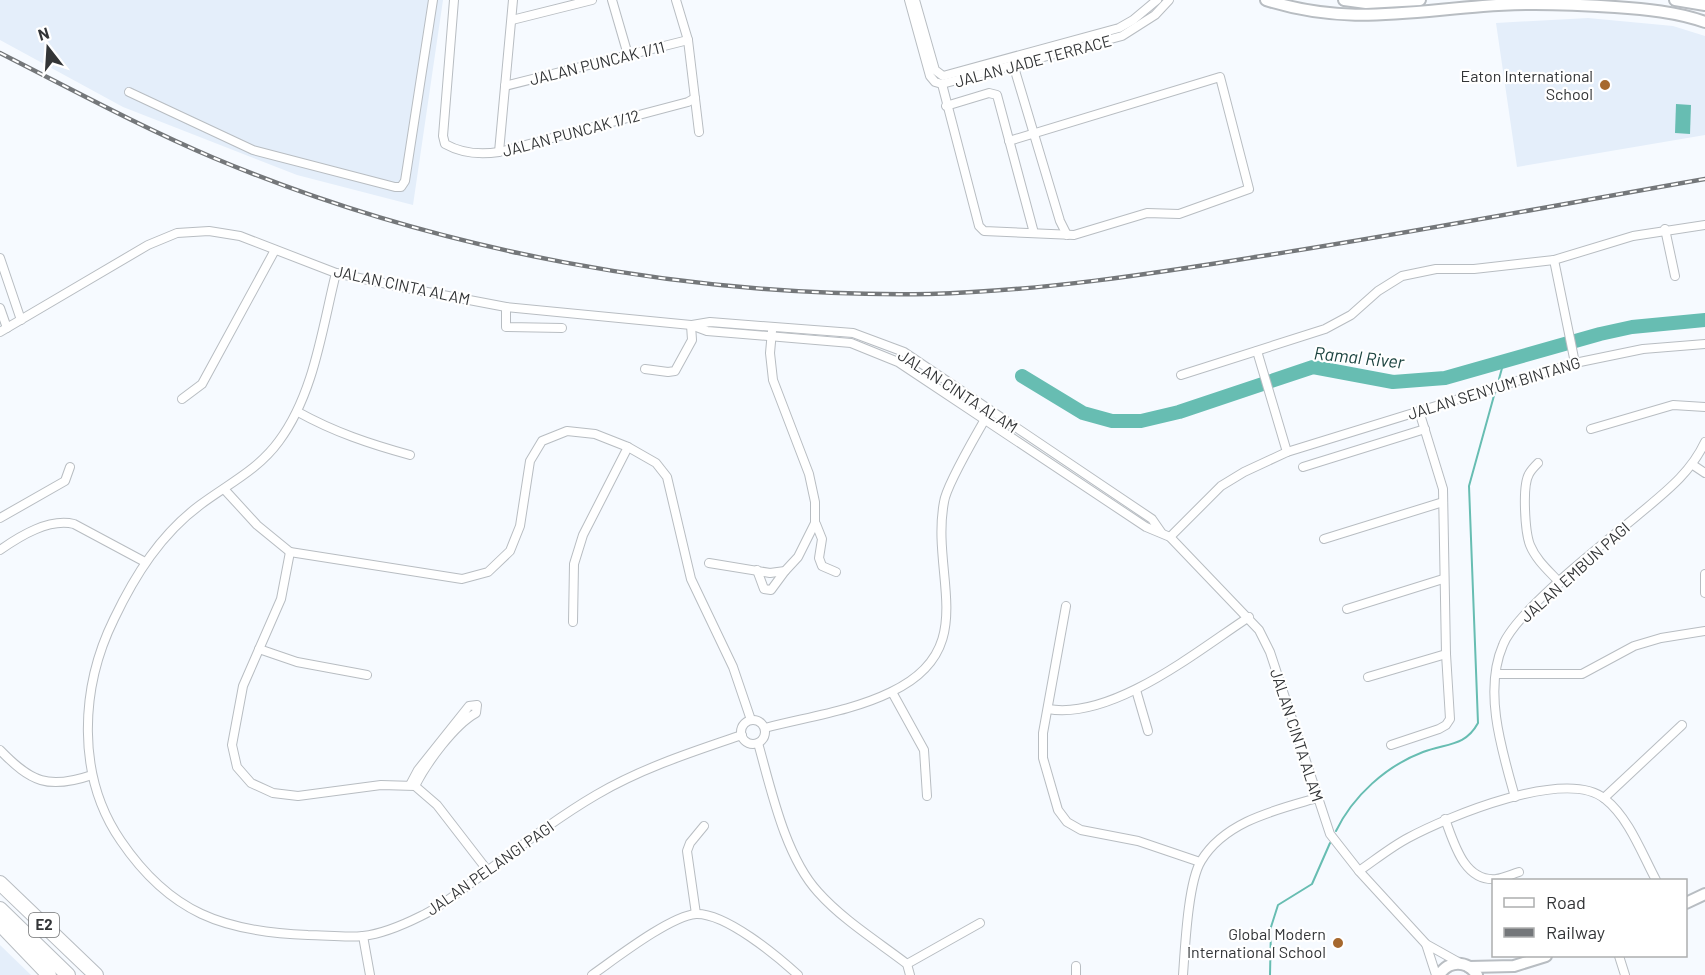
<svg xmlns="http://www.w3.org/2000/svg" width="1705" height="975" font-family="Barlow,sans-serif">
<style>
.built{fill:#e4eefa}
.water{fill:#67bdb2}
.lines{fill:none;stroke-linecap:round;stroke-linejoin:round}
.stream{stroke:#67bdb2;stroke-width:2}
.river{stroke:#67bdb2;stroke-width:14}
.street-casing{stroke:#b8bdc2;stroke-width:10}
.secondary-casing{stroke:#b8bdc2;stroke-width:14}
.highway-casing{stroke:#b8bdc2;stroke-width:16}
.street{stroke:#fff;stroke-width:8}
.secondary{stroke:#fff;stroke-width:10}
.highway{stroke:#fff;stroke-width:14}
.rail-casing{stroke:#74777a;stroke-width:4.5}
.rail{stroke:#fff;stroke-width:2;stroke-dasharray:7;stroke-linecap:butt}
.poi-dot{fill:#a6682e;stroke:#fff;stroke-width:2}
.labels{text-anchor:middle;stroke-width:4.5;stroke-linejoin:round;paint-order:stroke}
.shield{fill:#fff;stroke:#707273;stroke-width:1.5}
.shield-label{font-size:15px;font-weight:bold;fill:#333537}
.street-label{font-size:16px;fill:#333537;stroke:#fff}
.poi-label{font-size:16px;fill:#333537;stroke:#fff;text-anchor:end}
.water-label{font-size:18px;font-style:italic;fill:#1b433f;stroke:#fff}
</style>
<rect width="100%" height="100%" fill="#f6faff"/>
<g class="built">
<polygon points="0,0 443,0 413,205 297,175 123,107 0,40"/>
<polygon points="1588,18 1673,26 1705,36 1705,135 1517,167 1496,23"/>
<polygon points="0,945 31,975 0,975"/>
</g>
<polygon class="water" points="1676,104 1691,105 1690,134 1675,133"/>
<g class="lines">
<g class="stream">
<polyline points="1499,379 1504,361"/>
<path d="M 1336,831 C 1353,796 1386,766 1423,752 C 1446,743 1465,747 1478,723 L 1469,486 L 1495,392"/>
<polyline points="1270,975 1271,927 1278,905 1312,884 1330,843"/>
</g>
<polyline class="river" points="1022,376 1083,413 1112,421 1141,421 1179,412 1313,367 1393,382 1445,378 1600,334 1632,327 1705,320"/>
<defs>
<g id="street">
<path d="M 454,0 L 443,136 L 445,144 C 463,154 480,155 499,152 L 688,102 L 695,98"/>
<polyline points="612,0 628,55"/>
<polyline points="676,0 688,40 699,132"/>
<polyline points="909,0 930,76 935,82 942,84 1122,36 1155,15 1169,0"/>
<polyline points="915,0 935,70 943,76 1119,28 1133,20 1157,0"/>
<polyline points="512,20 592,0"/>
<polyline points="1013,64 1060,221 1067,235"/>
<polyline points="942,84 979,226 984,231 1074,235 1147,213 1179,214 1249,189 1220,77 1009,141"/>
<polyline points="505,86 688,40"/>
<polyline points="129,92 253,150 395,187 401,187 405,181 433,0"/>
<polyline points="946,106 989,93 997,95 1034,233"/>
<polyline points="499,152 513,0"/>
<polyline points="1665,229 1675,276"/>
<polyline points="0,258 21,320"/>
<polyline points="1554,260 1575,363"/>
<path d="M 336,273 C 322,329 314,394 279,441 C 258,470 228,484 200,505 C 161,534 135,575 114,619 C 80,688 76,776 121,841 C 170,913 224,932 308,935 C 325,935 346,938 363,936 C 381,934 405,924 421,916 C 442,906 460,891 478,878 C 517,849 555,819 596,795 C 642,768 692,752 742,735"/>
<polyline points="506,307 506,327 562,328"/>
<polyline points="0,308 7,328"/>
<polyline points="692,325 710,322 853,333 904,352 1152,519 1161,532"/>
<polyline points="0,332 148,245 177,233 209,231 240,236 336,273 406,288 506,307 691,325 707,331 851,343 898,362 1146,527 1170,537 1259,630 1270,652 1330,834 1359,871 1426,944 1460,963"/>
<polyline points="645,369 668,372 675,371 692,340 691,325"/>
<polyline points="1181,375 1325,329 1351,315 1378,291 1402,276 1436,269 1474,269 1554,260 1633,236 1705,225"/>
<polyline points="182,399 202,384 275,250"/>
<path d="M 298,412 C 334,432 370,444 410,455"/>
<polyline points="1591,429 1673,405 1705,407"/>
<polyline points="1287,452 1575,363 1643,349 1705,344"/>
<path d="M 1538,463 C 1535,466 1531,470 1529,474 C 1522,486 1525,532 1530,545 C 1536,560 1549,571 1560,583"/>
<polyline points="1693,465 1705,473"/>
<polyline points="1303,467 1425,429"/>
<polyline points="224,489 257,525 290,552 462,579 488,572 510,551 520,526 530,461 542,441 567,431 595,434 628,447 656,463 667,477 691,579 733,667 751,720"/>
<polyline points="0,518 65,481 70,467"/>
<polyline points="816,524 822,539 819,558 822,566 836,572"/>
<polyline points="1170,537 1221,486 1244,472 1287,452 1257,351"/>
<polyline points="1324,539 1443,502"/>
<path d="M 0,550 C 20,536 49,518 74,524 L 145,562"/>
<polyline points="290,552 281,599 243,686 232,745 237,767 251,783 273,793 298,796 381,785 415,786 437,805 488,871"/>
<polyline points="709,563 770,573 785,571 798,557 815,523 815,502 809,474 773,380 770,353 772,331"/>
<polyline points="757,570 764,589 771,590 785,571"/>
<polyline points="1705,574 1705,593"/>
<polyline points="1066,606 1043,733 1043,758 1058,810 1067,822 1081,830 1138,841 1200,862"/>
<polyline points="1347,609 1443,579"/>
<polyline points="573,622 574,564 583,535 628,447"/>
<polyline points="259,649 297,662 367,675"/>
<polyline points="1496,674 1582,674 1634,646 1661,638 1705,631"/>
<polyline points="1368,677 1446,654"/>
<polyline points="1136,690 1148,731"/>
<polyline points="892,692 924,750 927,796"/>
<path d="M 1048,709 C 1113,720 1197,651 1249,617"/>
<circle cx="753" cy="732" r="12"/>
<path d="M 765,728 C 807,717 852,711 891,692 C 982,649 930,576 944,502 C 946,486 975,437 984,421"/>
<path d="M 758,743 C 771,789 785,856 818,892 C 843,920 877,941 907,964 L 910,975"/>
<polyline points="1391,745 1439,729 1446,725 1450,719 1446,654 1443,489 1419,411"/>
<path d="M 0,750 C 31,782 48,790 92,775"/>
<path d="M 410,785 L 418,770 L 469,706 L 477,705 L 476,713 C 454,725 426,764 415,786"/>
<path d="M 1515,797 C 1502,751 1483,691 1503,645 C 1517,610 1606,542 1638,515 C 1664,493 1690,474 1705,442"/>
<polyline points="1604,798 1682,725"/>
<path d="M 1445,819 C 1454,843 1464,882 1496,879 C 1504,878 1512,874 1519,872"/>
<path d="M 1359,871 C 1375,860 1391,847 1408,838 C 1447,817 1566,767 1605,799 C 1629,818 1642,854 1656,880"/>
<polyline points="696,914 687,851 690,843 704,826"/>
<polyline points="363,936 370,975"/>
<polyline points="1426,944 1436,975"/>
<polyline points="1619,956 1625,975"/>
<polyline points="907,964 980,923"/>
<path d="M 592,975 C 615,959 670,916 696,914 C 726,913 777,956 798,975"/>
<polyline points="1076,975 1076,966"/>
<path d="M 1183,975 C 1185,948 1188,882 1201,861 C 1225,821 1276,810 1317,798"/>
</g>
<g id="secondary">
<path d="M 1266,0 C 1344,25 1404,12 1483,6 C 1527,2 1571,4 1615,7 C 1645,9 1677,12 1705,22"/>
<polyline points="1344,0 1366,3 1420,0"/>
<polyline points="1675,0 1705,5"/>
<polyline points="1686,903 1705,894"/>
<polyline points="1469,967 1514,966 1546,956"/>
<path d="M 1439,975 C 1449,960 1467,960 1477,975"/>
</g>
<g id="highway">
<polyline points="0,883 96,975"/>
<polyline points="0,909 68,975"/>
<polyline points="0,924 49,975"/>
</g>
</defs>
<use href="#street" class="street-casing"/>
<use href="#secondary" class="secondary-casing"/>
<use href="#highway" class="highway-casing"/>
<use href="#street" class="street"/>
<use href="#secondary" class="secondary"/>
<use href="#highway" class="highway"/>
<defs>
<path id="rail" d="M 0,53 C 71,89 141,127 214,158 C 435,251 689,298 929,294 C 1041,291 1151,274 1262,256 C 1410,233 1557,205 1705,179"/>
</defs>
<use href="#rail" class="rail-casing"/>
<use href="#rail" class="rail"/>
</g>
<g class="poi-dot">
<circle cx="1605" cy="85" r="6"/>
<circle cx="1338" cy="943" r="6"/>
</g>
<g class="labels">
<rect class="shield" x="29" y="913" width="30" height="24" rx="4.5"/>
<g class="shield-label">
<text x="44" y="930">E2</text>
</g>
<g class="street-label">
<text transform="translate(1033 61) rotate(-15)" y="6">JALAN JADE TERRACE</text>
<text transform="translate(597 63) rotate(-14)" y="6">JALAN PUNCAK 1/11</text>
<text transform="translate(571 133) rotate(-15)" y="6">JALAN PUNCAK 1/12</text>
<text transform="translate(402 285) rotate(12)" y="6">JALAN CINTA ALAM</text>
<text transform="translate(1494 388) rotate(-17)" y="6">JALAN SENYUM BINTANG</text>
<text transform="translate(958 391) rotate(33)" y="6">JALAN CINTA ALAM</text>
<text transform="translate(1575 572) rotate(-42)" y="6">JALAN EMBUN PAGI</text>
<text transform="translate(1297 735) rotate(72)" y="6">JALAN CINTA ALAM</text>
<text transform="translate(490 868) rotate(-35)" y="6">JALAN PELANGI PAGI</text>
</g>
<g class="poi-label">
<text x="1593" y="82">Eaton International<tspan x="1593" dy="18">School</tspan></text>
<text x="1326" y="940">Global Modern<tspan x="1326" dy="18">International School</tspan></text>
</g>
<g class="water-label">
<text transform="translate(1359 358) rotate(6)" y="6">Ramal River</text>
</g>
</g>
<rect x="1492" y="879" width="195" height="78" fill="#ffffff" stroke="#adaeaf" stroke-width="1.5"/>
<rect x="1504" y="898" width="30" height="9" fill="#ffffff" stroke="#adaeaf" stroke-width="1.5"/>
<text x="1546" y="909" font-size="18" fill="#333537">Road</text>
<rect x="1504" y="928" width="30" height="9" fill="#74777a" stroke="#adaeaf" stroke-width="1.5"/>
<text x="1546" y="939" font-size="18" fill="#333537">Railway</text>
<g transform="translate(48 48) rotate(343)" stroke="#ffffff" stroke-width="4.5" paint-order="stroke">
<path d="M0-4.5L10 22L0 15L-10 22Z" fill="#333537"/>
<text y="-9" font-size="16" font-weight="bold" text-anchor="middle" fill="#333537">N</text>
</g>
</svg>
